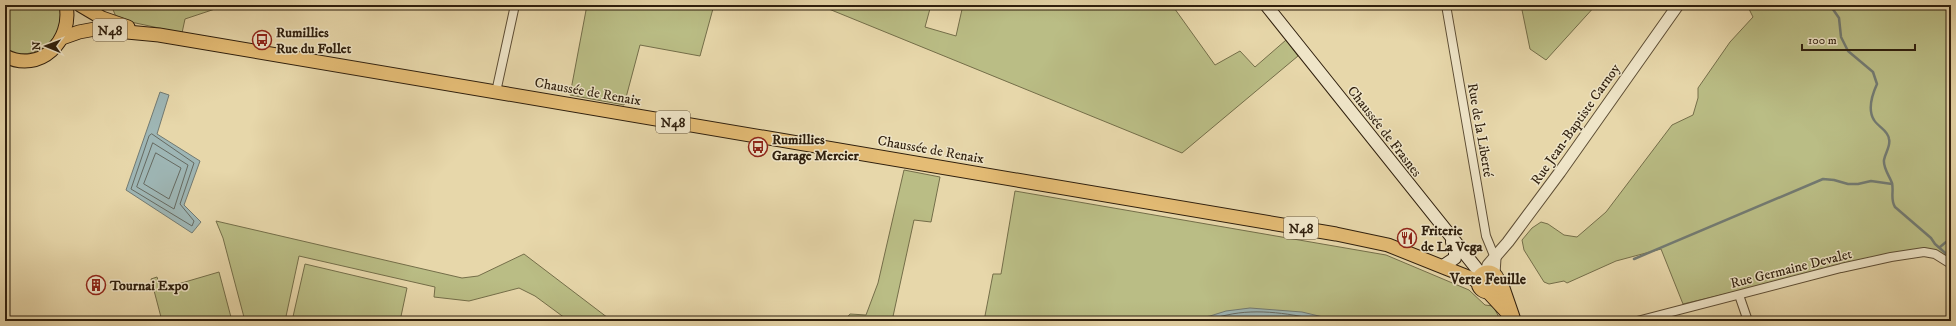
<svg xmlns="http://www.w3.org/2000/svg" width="1956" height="326" font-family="'IM FELL DW Pica',serif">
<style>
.green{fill:#babd85;stroke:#746e49}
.water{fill:#9eb6b5;stroke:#727a72}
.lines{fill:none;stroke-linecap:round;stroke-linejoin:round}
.shore{stroke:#666a61;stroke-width:1}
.stream{stroke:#727a72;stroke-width:2.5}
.minor-casing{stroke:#5d4d34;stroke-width:10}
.tertiary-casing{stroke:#5d4d34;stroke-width:13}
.secondary-casing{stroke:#2f1f0d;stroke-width:14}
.primary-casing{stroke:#2f1f0d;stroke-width:15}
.minor{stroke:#efe5c8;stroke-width:8}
.tertiary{stroke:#efe5c8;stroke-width:11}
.secondary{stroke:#efe5c8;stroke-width:12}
.primary{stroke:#e4bc75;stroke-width:13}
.labels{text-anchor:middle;stroke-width:3;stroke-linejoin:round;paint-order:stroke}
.shield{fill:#efe5c8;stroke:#695a45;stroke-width:1}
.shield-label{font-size:13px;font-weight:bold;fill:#2f1f0d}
.poi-label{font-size:14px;font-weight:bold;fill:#2f1f0d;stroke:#efe5c8;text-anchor:start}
.street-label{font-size:14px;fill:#2f1f0d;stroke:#efe5c8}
.neighbourhood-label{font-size:15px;font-weight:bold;fill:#2f1f0d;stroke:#efe5c8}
</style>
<rect width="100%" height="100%" fill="#e7d7aa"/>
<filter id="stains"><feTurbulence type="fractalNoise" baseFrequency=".005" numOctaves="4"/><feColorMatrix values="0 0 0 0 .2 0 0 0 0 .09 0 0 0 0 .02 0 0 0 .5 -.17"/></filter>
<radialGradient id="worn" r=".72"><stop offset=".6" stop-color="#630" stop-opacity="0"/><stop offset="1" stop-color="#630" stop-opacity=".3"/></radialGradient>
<g class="green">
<path d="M 5,5 L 59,5 C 69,36 34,66 5,49 Z"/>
<polygon points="111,5 227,5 185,19 182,33 117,19"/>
<polygon points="587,5 714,5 700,56 640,45 624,105 570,95"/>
<polygon points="819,5 931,5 925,27 956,36 963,5 1172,5 1215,65 1240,51 1255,67 1286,40 1298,56 1182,153"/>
<polygon points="1521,5 1596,5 1546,60 1530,49"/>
<polygon points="1747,5 1951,5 1951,264 1937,252 1898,253 1683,304 1661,249 1616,261 1567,283 1564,281 1549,284 1544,282 1524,250 1522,240 1532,228 1541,222 1548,224 1564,235 1577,237 1606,212 1672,125 1693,115 1698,98 1698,88 1730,42 1753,17"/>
<polygon points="904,170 940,177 931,222 914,220 892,321 844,321 850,314 866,315 878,283"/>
<polygon points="1015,191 1386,255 1469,290 1485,305 1493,306 1501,321 984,321 993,274 1001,274"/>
<polygon points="216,221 462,278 478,276 524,254 612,321 569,321 535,296 519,288 469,301 434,297 435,287 299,256 285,321 245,321 223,238"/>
<polygon points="305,264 407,288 400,321 292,321"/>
<polygon points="219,272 232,321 162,321 151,279 157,277 161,289"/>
</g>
<g class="water">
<polygon points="160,92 169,95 157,134 200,161 184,205 201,222 192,233 126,190"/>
<polygon points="1250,308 1302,312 1340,321 1184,321 1210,316 1226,311"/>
</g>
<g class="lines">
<g class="shore">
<polygon points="152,134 194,163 180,204 194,221 192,226 131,189 149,136"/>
<polygon points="153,143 188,165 174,209 137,187"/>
<polygon points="156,153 181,168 169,199 144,184"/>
<path d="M 1205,321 C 1213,320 1219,316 1227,315 C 1258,308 1293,314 1323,321"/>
<polyline points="1224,321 1250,317 1302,321"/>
</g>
<g class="stream">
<path d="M 1830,5 L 1839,18 L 1841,37 L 1848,51 L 1873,72 L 1877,84 C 1872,95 1867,109 1874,120 C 1878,127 1888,130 1889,139 C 1891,146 1885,153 1884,160 C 1883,168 1889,175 1892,183 C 1894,192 1890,199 1895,207 L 1931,238 L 1935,244 L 1951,258"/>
<polyline points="1940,247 1946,242 1951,241"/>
<polyline points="1634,259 1823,179 1834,180 1848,184 1858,184 1871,181 1892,184"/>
</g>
<defs>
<g id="minor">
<polyline points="1446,5 1486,236 1495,258"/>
<polyline points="496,92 515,5"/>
<polyline points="1739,295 1748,321"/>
<polyline points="1637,321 1841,268 1891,257 1924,252 1935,254 1951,264"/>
</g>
<g id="tertiary">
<polyline points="1486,272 1488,265 1508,242 1560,172 1678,5"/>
<polyline points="1494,274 1495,258"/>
</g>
<g id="secondary">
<polyline points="1266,5 1481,274"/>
<polyline points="1443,266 1455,258 1455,251 1452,242"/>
</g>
<g id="primary">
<polyline points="80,5 102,18 128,27"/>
<polyline points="62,38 79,32 95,29 159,35 1336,234 1388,245 1478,281"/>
<path d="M 5,56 C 40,74 73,41 66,5"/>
<circle cx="1488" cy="282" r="10"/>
<polyline points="1498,283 1503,288 1513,317"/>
<polyline points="1488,292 1515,321"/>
</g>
</defs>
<use href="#minor" class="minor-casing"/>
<use href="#tertiary" class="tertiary-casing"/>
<use href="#secondary" class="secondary-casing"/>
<use href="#primary" class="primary-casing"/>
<use href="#minor" class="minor"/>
<use href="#tertiary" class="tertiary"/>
<use href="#secondary" class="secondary"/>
<use href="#primary" class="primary"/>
</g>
<defs>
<symbol id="bus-ring" viewBox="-11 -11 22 22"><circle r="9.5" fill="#efe5c8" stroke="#8f2418" stroke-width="1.5"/><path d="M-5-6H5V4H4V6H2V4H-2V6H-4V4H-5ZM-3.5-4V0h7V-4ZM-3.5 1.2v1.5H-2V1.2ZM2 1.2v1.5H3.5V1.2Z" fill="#8f2418"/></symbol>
<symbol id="restaurant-ring" viewBox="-11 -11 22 22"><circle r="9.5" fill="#efe5c8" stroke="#8f2418" stroke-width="1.5"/><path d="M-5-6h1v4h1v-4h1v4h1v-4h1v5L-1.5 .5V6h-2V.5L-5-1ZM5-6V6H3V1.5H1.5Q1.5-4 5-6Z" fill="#8f2418"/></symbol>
<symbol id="building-ring" viewBox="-11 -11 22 22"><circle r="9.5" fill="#efe5c8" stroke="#8f2418" stroke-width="1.5"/><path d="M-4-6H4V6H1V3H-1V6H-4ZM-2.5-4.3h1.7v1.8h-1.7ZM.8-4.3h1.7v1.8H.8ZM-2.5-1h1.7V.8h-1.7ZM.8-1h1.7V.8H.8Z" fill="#8f2418"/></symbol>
</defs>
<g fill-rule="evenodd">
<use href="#bus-ring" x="251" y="29" width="22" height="22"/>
<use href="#bus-ring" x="747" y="136" width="22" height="22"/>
<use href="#restaurant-ring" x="1396" y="227" width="22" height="22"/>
<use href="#building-ring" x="85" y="274" width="22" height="22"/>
</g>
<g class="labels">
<g class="shield">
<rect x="93" y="19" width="34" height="22" rx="3"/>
<rect x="656" y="111" width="34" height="22" rx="3"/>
<rect x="1284" y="217" width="34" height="22" rx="3"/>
</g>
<g class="shield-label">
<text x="110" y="35">N48</text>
<text x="673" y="127">N48</text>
<text x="1301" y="233">N48</text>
</g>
<g class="poi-label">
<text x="276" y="37">Rumillies<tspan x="276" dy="16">Rue du Follet</tspan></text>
<text x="772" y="144">Rumillies<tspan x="772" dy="16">Garage Mercier</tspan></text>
<text x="1421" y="235">Friterie<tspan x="1421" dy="16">de La Vega</tspan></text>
<text x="110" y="290">Tournai Expo</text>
</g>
<g class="street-label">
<text transform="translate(588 91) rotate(10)" y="5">Chaussée de Renaix</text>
<text transform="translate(1575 124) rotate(-55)" y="5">Rue Jean-Baptiste Carnoy</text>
<text transform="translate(1481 130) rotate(80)" y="5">Rue de la Liberté</text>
<text transform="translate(1385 131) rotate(52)" y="5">Chaussée de Frasnes</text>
<text transform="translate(931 149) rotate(10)" y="5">Chaussée de Renaix</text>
<text transform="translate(1791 268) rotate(-14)" y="5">Rue Germaine Devalet</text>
</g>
<g class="neighbourhood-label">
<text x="1488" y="284">Verte Feuille</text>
</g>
</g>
<rect width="1956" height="326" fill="none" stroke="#e7d7aa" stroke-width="20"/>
<rect x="6" y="6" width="1944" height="314" fill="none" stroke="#2f1f0d" stroke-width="2"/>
<rect x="10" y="10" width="1936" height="306" fill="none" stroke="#2f1f0d"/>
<g transform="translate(46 46) rotate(271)" stroke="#efe5c8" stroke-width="3" paint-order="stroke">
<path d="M0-3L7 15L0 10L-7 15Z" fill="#2f1f0d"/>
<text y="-6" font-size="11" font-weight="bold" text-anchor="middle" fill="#2f1f0d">N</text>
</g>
<path d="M1802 44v6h113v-6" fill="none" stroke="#2f1f0d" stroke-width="2"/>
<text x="1808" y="44" font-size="12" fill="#2f1f0d" stroke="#efe5c8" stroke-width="3" paint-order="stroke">100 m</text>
<rect width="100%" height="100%" filter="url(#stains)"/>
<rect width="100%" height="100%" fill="url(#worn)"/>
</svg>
